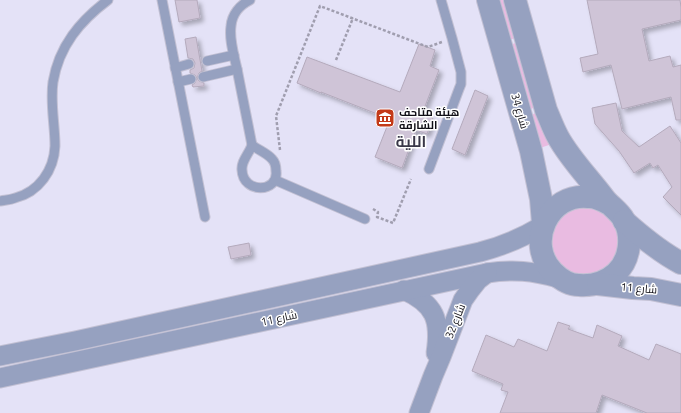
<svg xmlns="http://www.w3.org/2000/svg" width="681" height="413" font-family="Ubuntu,Cairo,sans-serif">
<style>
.green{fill:#e9bbe1}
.building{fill:#cfc4d7;stroke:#b4aabc;filter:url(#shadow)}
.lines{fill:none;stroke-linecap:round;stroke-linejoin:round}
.service-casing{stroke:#c2c0d3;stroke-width:11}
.minor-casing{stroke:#c2c0d3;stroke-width:21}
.tertiary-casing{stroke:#c2c0d3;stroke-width:24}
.path{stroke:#a09eaf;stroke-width:2.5;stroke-dasharray:3 2;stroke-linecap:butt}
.service{stroke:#96a1c0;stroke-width:9}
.minor{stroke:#96a1c0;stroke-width:19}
.tertiary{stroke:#96a1c0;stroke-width:22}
.labels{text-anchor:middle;stroke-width:3;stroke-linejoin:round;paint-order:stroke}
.street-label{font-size:11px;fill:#0f0e15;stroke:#fff}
.poi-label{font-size:11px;font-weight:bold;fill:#0f0e15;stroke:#fff;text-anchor:start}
.district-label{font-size:15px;font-weight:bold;fill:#393748;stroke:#fff}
</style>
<defs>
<filter id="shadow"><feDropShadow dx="3.5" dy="3.5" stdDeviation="2" flood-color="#0004"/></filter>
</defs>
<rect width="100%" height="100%" fill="#e4e2f7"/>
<g class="green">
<polygon points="497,0 506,0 516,38 508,40"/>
<polygon points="518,42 536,107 528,110 510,45"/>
<polygon points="538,112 552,144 540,148 531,115"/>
<circle cx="585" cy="241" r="34"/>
</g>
<g class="building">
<polygon points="175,0 197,0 200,18 179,22"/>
<polygon points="587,0 680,0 681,7 681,20 642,29 649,61 670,56 673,67 681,65 681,120 676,120 671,97 622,109 611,65 583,72 580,58 598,54"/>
<polygon points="196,37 202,71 199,73 197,78 199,81 204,83 204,86 193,87 192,85 195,83 197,78 195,75 190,73 190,70 194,68 195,63 193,59 188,58 185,39"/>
<polygon points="419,44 435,50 430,66 439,70 422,114 433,118 427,134 416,130 402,168 375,157 390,119 321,92 321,93 297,83 307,57 400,92"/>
<polygon points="475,90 488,96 465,155 452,149"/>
<polygon points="616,103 622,131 639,147 670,126 681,143 681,215 663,197 672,187 658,165 653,168 650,163 634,173 619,151 595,124 592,108"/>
<polygon points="249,243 251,255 231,259 228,247"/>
<polygon points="558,322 570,326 568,329 593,338 597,325 622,336 618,346 649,360 656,344 681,354 681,413 647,413 602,395 596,413 500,413 508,392 501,390 503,384 472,371 486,335 514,347 518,339 547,351"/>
</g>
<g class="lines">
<defs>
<g id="service">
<polyline points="162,0 205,217"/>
<path d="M 250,0 C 240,5 232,14 231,26 C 229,40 234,55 237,69 C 242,94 247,120 252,145"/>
<polyline points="207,61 234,55"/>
<polyline points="175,68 189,64"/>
<polyline points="203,77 237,69"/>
<polyline points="178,82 191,79"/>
<path d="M 252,145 C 258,150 267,153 272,159 C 275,162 276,166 276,171 C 279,193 243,194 242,170 C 241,161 249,154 252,145 Z"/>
<polyline points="429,169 459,89 461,84 461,72 452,38 441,0"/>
<polyline points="275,180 365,219"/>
<path d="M 0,201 C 5,200 10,200 15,198 C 39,192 54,170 55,146 C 55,125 50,103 53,82 C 59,46 80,21 108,0"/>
</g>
<g id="minor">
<path d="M 404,290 C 435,304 441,320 436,353"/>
<path d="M 0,356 L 75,341 L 480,252 C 503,246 522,238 542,226"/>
<path d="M 0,378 L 487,273 C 513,269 533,271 558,278"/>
<polyline points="419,413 433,376 441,357 463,300 470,290 478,280 487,273"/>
</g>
<g id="tertiary">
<polyline points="488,0 531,151 541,199 543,223"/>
<path d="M 515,0 L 546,110 C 550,119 553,128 558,137 C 570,159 589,178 604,198 C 610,206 619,211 624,220 C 633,237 630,260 616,273 C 605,283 593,286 579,285 C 569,285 560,279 553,272 C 525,244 548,192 589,197 C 596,197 602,200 609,204"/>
<path d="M 624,221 C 642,237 660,252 681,263"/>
<polyline points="598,284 633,288 651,289 681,295"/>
</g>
</defs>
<use href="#service" class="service-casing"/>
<use href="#minor" class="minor-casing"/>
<use href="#tertiary" class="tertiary-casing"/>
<g class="path">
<polyline points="336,60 353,18"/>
<polyline points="280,150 276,116 320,6 428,47 442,42"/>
<polyline points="373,209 378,212 377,217 393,223 411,179"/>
</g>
<use href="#service" class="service"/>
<use href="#minor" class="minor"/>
<use href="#tertiary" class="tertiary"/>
</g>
<defs>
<symbol id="museum-square" viewBox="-11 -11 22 22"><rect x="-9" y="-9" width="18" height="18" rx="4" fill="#c33918" stroke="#fff"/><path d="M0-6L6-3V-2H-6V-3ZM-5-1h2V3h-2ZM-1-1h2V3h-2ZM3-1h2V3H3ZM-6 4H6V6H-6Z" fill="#fff"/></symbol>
</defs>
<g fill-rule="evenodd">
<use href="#museum-square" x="374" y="107" width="22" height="22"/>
</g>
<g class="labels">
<g class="street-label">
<text transform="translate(520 111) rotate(74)" y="4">شارع 34</text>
<text transform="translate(639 288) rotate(5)" y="4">شارع 11</text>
<text transform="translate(279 318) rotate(-12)" y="4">شارع 11</text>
<text transform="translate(455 321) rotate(-68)" y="4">شارع 32</text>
</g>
<g class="poi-label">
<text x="399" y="116">هيئة متاحف<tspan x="399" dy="13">الشارقة</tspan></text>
</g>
<g class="district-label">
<text x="411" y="147">اللية</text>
</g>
</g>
</svg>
